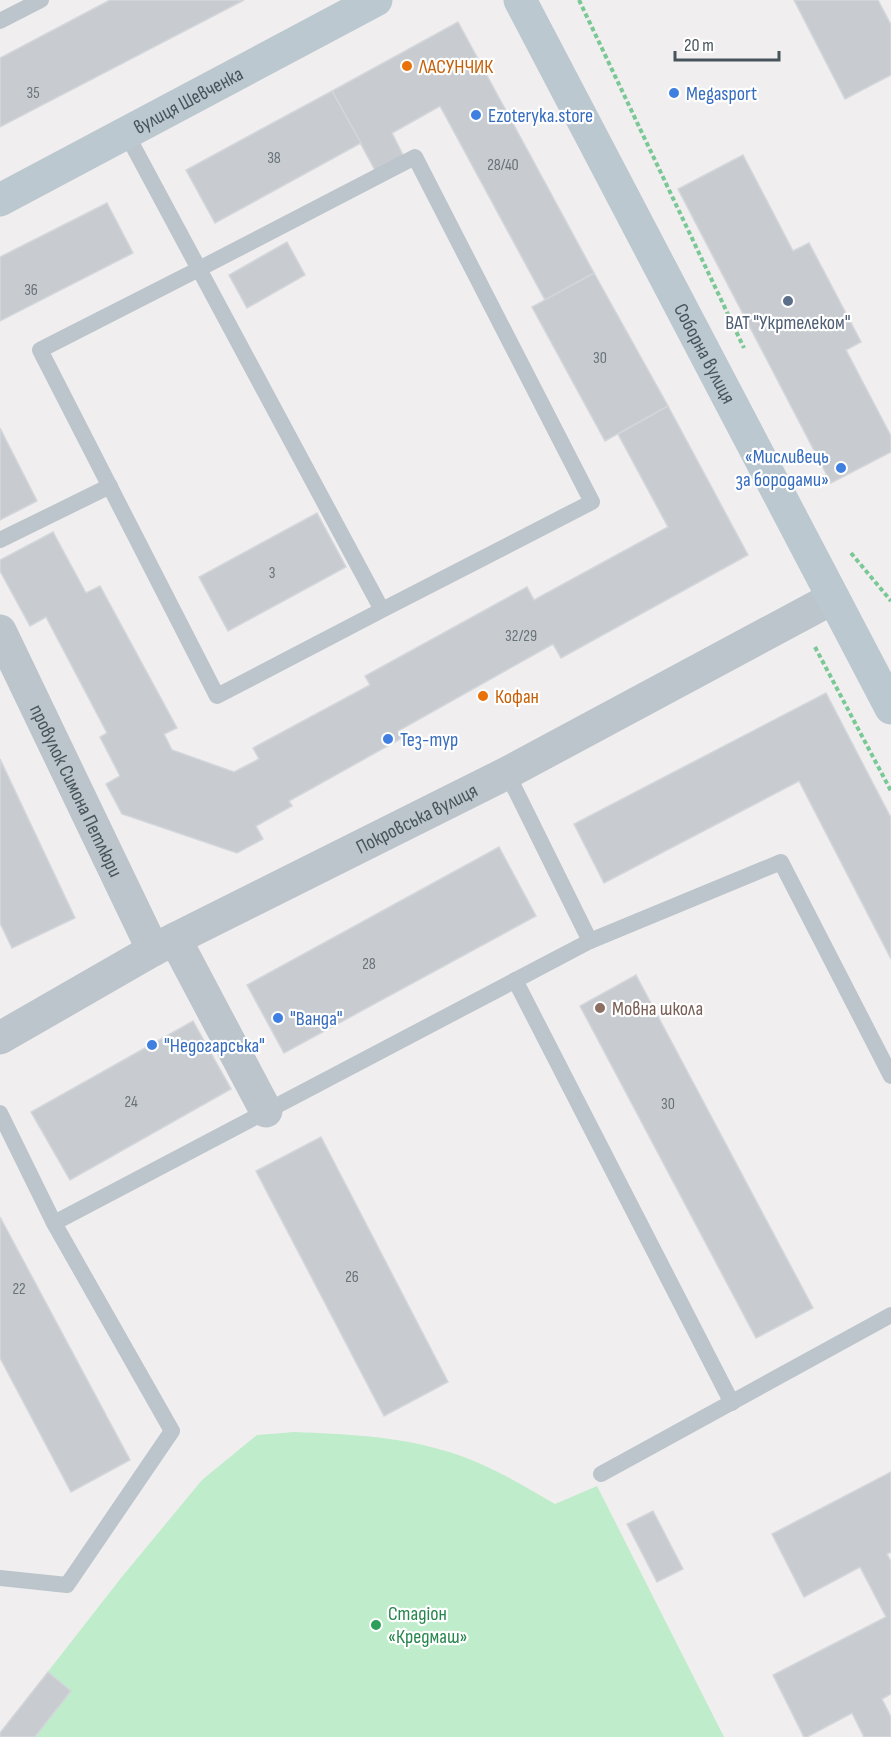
<svg xmlns="http://www.w3.org/2000/svg" width="891" height="1737" font-family="'Sofia Sans Condensed',sans-serif">
<style>
.green{fill:#bfecca}
.building{fill:#c8ccd1;stroke:#d3d6da;stroke-width:1.5}
.lines{fill:none;stroke-linecap:round;stroke-linejoin:round}
.path{stroke:#79c895;stroke-width:4;stroke-dasharray:4.5 3;stroke-linecap:butt}
.lane{stroke:#bbc5cb;stroke-width:16}
.street{stroke:#bbc5cb;stroke-width:33}
.secondary{stroke:#bbc8cf;stroke-width:33}
.food-dot{fill:#e8710a;stroke:#fff;stroke-width:2}
.shop-dot{fill:#3f7fe0;stroke:#fff;stroke-width:2}
.service-dot{fill:#5c6f8a;stroke:#fff;stroke-width:2}
.education-dot{fill:#8d6e63;stroke:#fff;stroke-width:2}
.leisure-dot{fill:#2e9e5b;stroke:#fff;stroke-width:2}
.labels{text-anchor:middle;stroke-width:4.5;stroke-linejoin:round;paint-order:stroke}
.number-label{font-size:16px;fill:#677278}
.food-label{font-size:20px;fill:#c56008;stroke:#fff;text-anchor:start}
.shop-label{font-size:20px;fill:#366cbe;stroke:#fff;text-anchor:start}
.street-label{font-size:20px;fill:#47545b;stroke:#fff}
.service-label{font-size:20px;fill:#4e5e75;stroke:#fff}
.education-label{font-size:20px;fill:#785e54;stroke:#fff;text-anchor:start}
.leisure-label{font-size:20px;fill:#27864d;stroke:#fff;text-anchor:start}
</style>
<rect width="100%" height="100%" fill="#f1eeef"/>
<path class="green" d="M 295,1432 C 344,1434 395,1436 442,1450 C 483,1461 519,1483 555,1504 L 597,1486 L 724,1737 L 0,1737 L 0,1733 L 121,1578 L 202,1480 L 257,1435 Z"/>
<g class="building">
<polygon points="110,0 244,0 0,127 0,58"/>
<polygon points="794,0 878,0 891,25 891,75 845,99"/>
<polygon points="458,22 594,273 545,300 440,106 392,133 404,157 376,172 332,91"/>
<polygon points="332,91 361,143 215,223 186,170"/>
<polygon points="743,155 793,251 809,243 818,260 861,342 846,350 891,436 891,452 831,483 678,189"/>
<polygon points="107,203 133,253 0,321 0,257"/>
<polygon points="287,242 305,275 247,308 229,275"/>
<polygon points="594,273 668,406 605,441 532,307"/>
<polygon points="668,406 748,555 561,658 553,644 398,731 402,738 289,801 292,806 256,826 263,839 237,853 122,814 106,784 120,776 100,737 107,733 46,617 30,626 0,571 0,560 53,532 86,593 100,586 177,728 164,734 172,750 234,772 259,759 253,748 370,685 365,676 527,587 534,600 668,527 618,434"/>
<polygon points="0,428 37,501 0,520"/>
<polygon points="317,513 346,567 228,631 199,577"/>
<polygon points="826,693 891,818 891,959 799,781 604,883 574,824"/>
<polygon points="0,759 75,918 12,948 0,923"/>
<polygon points="499,847 536,916 284,1053 247,985"/>
<polygon points="636,975 813,1308 756,1338 580,1006"/>
<polygon points="193,1021 231,1089 70,1180 31,1112"/>
<polygon points="321,1137 448,1382 384,1416 256,1171"/>
<polygon points="0,1217 130,1460 71,1492 0,1358"/>
<polygon points="891,1472 891,1552 887,1554 891,1562 891,1694 882,1699 891,1717 891,1737 864,1737 852,1713 807,1737 804,1737 773,1675 886,1617 860,1567 804,1597 772,1534"/>
<polygon points="653,1511 683,1569 657,1582 627,1524"/>
<polygon points="48,1672 71,1691 35,1737 0,1737 0,1733"/>
</g>
<g class="lines">
<g class="path">
<polyline points="579,0 744,348"/>
<polyline points="851,553 891,601"/>
<polyline points="815,647 891,791"/>
</g>
<g class="lane">
<polyline points="0,21 41,0"/>
<polyline points="126,133 382,610 592,502 415,157 199,269 40,350 217,696 382,610"/>
<polyline points="0,540 110,486"/>
<polyline points="507,773 590,941 781,862 891,1076"/>
<polyline points="515,980 732,1403"/>
<polyline points="0,1113 54,1223 590,941"/>
<polyline points="601,1474 891,1315"/>
<polyline points="0,1578 67,1585 172,1431 54,1223"/>
</g>
<g class="street">
<path id="s1" d="M 0,631 L 153,950"/>
<polyline points="175,939 266,1111"/>
<path id="s2" d="M 0,1038 L 153,950 L 507,773 L 833,598"/>
</g>
<g class="secondary">
<path id="s3" d="M 520,0 L 891,708"/>
<path id="s4" d="M 0,200 L 376,0"/>
</g>
</g>
<g class="food-dot">
<circle cx="407" cy="66" r="6"/>
<circle cx="483" cy="696" r="6"/>
</g>
<g class="shop-dot">
<circle cx="674" cy="93" r="6"/>
<circle cx="476" cy="115" r="6"/>
<circle cx="841" cy="468" r="6"/>
<circle cx="388" cy="739" r="6"/>
<circle cx="278" cy="1018" r="6"/>
<circle cx="152" cy="1045" r="6"/>
</g>
<circle class="service-dot" cx="788" cy="301" r="6"/>
<circle class="education-dot" cx="600" cy="1008" r="6"/>
<circle class="leisure-dot" cx="376" cy="1625" r="6"/>
<g class="labels">
<g class="number-label">
<text x="33" y="98">35</text>
<text x="274" y="163">38</text>
<text x="503" y="170">28/40</text>
<text x="31" y="295">36</text>
<text x="600" y="363">30</text>
<text x="272" y="578">3</text>
<text x="521" y="641">32/29</text>
<text x="369" y="969">28</text>
<text x="131" y="1107">24</text>
<text x="668" y="1109">30</text>
<text x="352" y="1282">26</text>
<text x="19" y="1294">22</text>
</g>
<g class="food-label">
<text x="419" y="73">ЛАСУНЧИК</text>
<text x="495" y="703">Кофан</text>
</g>
<g class="shop-label">
<text x="686" y="100">Megasport</text>
<text x="488" y="122">Ezoteryka.store</text>
<text x="829" y="463" text-anchor="end">«Мисливець<tspan x="829" dy="23">за бородами»</tspan></text>
<text x="400" y="746">Тез-тур</text>
<text x="290" y="1025">"Ванда"</text>
<text x="164" y="1052">"Недогарська"</text>
</g>
<g class="street-label">
<text dy="7" stroke="none"><textPath href="#s4" startOffset="213">вулиця Шевченка</textPath></text>
<text dy="7" stroke="none"><textPath href="#s3" startOffset="399">Соборна вулиця</textPath></text>
<text dy="7" stroke="none"><textPath href="#s1" startOffset="177">провулок Симона Петлюри</textPath></text>
<text dy="7" stroke="none"><textPath href="#s2" startOffset="471">Покровська вулиця</textPath></text>
</g>
<g class="service-label">
<text x="788" y="329">ВАТ "Укртелеком"</text>
</g>
<g class="education-label">
<text x="612" y="1015">Мовна школа</text>
</g>
<g class="leisure-label">
<text x="388" y="1620">Стадіон<tspan x="388" dy="23">«Кредмаш»</tspan></text>
</g>
</g>
<path d="M675 51v9h104v-9" fill="none" stroke="#47545b" stroke-width="3"/>
<text x="684" y="51" font-size="18" fill="#47545b" stroke="#ffffff" stroke-width="4.5" paint-order="stroke">20 m</text>
</svg>
